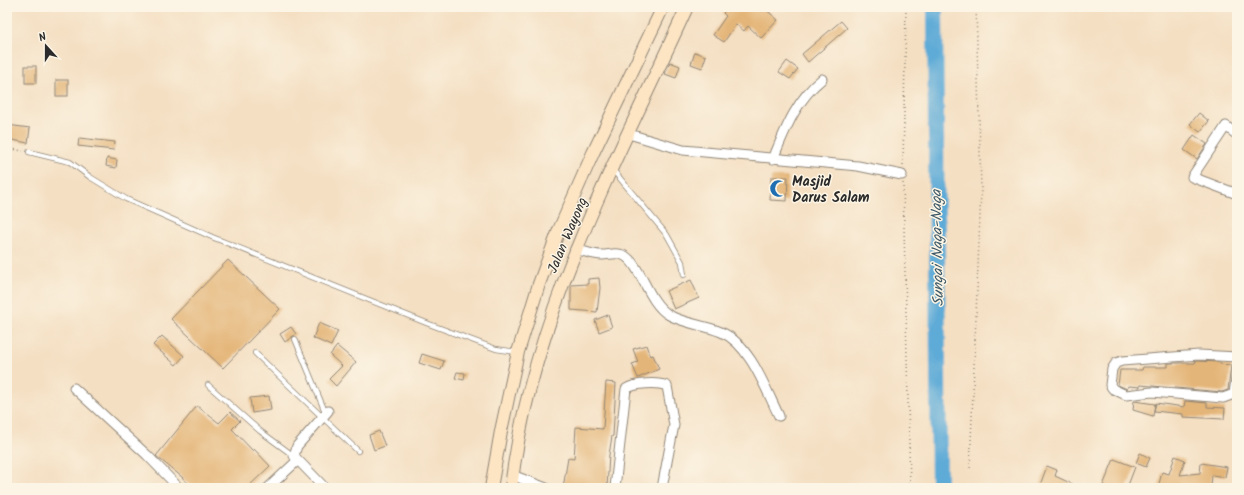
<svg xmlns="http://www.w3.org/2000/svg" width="1244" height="495" font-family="Kalam,sans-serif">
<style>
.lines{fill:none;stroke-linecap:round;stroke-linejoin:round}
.river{stroke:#5eabd7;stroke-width:16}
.building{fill:#e4b578}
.service-casing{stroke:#908576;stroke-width:6}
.minor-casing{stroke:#908576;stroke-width:11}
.secondary-casing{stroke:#908576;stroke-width:14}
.path{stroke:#908576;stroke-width:1.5;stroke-dasharray:1 3;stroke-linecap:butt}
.service{stroke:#fff;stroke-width:4.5}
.minor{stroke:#fff;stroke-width:9}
.secondary{stroke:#fde5c4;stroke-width:12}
.labels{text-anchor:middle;stroke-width:3;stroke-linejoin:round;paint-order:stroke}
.poi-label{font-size:14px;font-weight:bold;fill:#2b2b2b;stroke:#fcf5e5;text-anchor:start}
.street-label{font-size:14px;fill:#2b2b2b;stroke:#fcf5e5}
.water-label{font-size:15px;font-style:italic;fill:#3d5867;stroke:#fcf5e5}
</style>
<rect width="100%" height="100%" fill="#fcf5e5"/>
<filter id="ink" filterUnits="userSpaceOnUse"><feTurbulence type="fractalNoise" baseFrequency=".025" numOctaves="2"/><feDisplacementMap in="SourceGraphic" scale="8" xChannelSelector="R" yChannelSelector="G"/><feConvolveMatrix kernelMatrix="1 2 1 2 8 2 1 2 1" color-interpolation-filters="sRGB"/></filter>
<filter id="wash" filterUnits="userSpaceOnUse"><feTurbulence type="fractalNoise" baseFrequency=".012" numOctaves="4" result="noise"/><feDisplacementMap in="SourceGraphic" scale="16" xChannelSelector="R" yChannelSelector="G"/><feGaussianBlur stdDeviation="0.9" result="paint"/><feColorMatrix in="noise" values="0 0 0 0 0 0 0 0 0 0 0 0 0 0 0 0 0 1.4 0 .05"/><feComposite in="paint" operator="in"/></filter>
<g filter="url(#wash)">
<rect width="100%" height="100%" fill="#f4dfc2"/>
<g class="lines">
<polyline class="river" points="935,7 939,488"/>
</g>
<g id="blocks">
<g class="building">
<polygon points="728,7 763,7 778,20 761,38 748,26 744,31 736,24 724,42 713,35 726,16 723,13"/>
<polygon points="841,21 847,28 808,62 802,54"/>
<polygon points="695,52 706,56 702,68 691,64"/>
<polygon points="787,61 798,69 790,79 779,72"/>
<polygon points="670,62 680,66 676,78 665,74"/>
<rect x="25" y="66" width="11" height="17"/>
<rect x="56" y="80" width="12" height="16"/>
<polygon points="1199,113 1209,121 1200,132 1190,124"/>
<polygon points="7,125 30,128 28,143 7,139"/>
<polygon points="1194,135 1207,144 1197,159 1184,150"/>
<polygon points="79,138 115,142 114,150 78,146"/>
<polygon points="107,158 117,160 116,168 106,166"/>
<polygon points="771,177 788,177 787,201 770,200"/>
<polygon points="228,260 280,309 223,368 171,319"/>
<polygon points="599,278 600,288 597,312 571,310 571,285 588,284 588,279"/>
<polygon points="691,280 699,298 674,309 666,291"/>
<polygon points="608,315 612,327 599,332 595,320"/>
<polygon points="319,323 338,331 331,346 313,338"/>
<polygon points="291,327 296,334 285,342 280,334"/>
<polygon points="162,336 184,356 176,365 153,345"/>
<polygon points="646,345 650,356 653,355 659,369 638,378 632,364 638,362 633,349"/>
<polygon points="337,346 356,362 336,386 329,379 342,366 330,355"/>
<polygon points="422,354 444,361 441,370 419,363"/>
<polygon points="1196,361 1220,362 1220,364 1231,365 1228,390 1222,392 1140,385 1140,387 1129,386 1127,389 1118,385 1120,370 1142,370 1143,367 1168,367 1168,363 1195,363"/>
<polygon points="457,372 465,373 464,380 455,378"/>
<polygon points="606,382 616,383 613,436 612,436 609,455 607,488 563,488 568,458 574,459 576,427 603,429"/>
<polygon points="269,396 271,410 252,413 250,398"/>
<polygon points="1134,401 1155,404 1153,416 1133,410"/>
<polygon points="1185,401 1207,403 1207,407 1225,408 1224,419 1183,417 1183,414 1154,411 1156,403 1184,407"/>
<polygon points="197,406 219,423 230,412 240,421 232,429 253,451 254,449 270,466 247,488 192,488 182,477 156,456"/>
<polygon points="379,431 385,446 374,450 369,435"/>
<polygon points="1140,453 1150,458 1146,467 1136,463"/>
<polygon points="1175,456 1185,460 1180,475 1200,473 1201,463 1227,467 1225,477 1212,475 1211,488 1158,488 1162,472 1169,474"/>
<polygon points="1114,459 1135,467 1127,488 1102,488"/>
<polygon points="1047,466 1057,470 1055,476 1081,488 1039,488"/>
</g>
</g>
</g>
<g filter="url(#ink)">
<use href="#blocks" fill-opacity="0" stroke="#908576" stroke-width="1"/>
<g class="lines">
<defs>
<g id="service">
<polyline points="29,152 70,162 90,177 126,199 212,237 429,324 496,349 517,352"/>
<polyline points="613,170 667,235 682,262 684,275"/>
<polyline points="295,339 326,414"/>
<polyline points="255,353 358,451"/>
<polyline points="208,385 260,431 294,456"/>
</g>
<g id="minor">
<polyline points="629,134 683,150 858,166 902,175"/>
<polyline points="1237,135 1226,126 1192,177 1237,194"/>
<path d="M 773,159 C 785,130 796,100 822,79"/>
<path d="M 575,249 C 584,251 593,255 602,255 C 609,255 616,252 623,255 C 641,263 647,302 669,315 C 685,324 705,325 721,332 C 750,344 766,390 779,416"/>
<polyline points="1237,357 1199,355 1122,361 1116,363 1112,369 1110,385 1113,389 1126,395 1152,392 1223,398 1234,394 1237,372"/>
<polyline points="74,388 147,455 179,488"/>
<polyline points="512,475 546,488"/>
<polyline points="268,488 297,461"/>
<polyline points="325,488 294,456 297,446 328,411"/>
<path d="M 615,488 L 626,389 C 635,383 657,382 667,386 L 674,425 L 662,488"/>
</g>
<g id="secondary">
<polyline points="491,488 501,431 518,352 539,284 559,230 593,153 663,7"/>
<path d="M 511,488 C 531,316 616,162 687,7"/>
</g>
</defs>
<use href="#service" class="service-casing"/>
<use href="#minor" class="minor-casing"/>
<use href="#secondary" class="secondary-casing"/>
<g class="path">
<polyline points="7,148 23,151"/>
<polyline points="903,165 906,7"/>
<polyline points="903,183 910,488"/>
<polyline points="970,468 981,189 976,7"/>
</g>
<use href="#service" class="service"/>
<use href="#minor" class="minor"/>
<use href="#secondary" class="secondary"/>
</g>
</g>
<defs>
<symbol id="mosque-bare" viewBox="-9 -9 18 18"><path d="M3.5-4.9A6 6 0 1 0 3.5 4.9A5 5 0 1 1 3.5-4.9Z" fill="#1f6fb2" stroke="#fcf5e5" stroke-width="2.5" paint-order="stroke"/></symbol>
</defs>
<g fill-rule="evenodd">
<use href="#mosque-bare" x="766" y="176" width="25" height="25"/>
</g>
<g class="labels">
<g class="poi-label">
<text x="792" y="186">Masjid<tspan x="792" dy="16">Darus Salam</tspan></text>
</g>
<g class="street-label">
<text transform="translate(567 235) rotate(-67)" y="5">Jalan Wayong</text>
</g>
<g class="water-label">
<text transform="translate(937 248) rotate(-91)" y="5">Sungai Naga-Naga</text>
</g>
</g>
<rect width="1244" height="495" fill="none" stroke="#fcf5e5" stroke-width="24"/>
<g transform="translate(46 46) rotate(339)" stroke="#fcf5e5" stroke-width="3" paint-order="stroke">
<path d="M0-3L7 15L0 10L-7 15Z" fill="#2b2b2b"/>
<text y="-6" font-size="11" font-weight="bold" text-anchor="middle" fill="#2b2b2b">N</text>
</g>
</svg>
